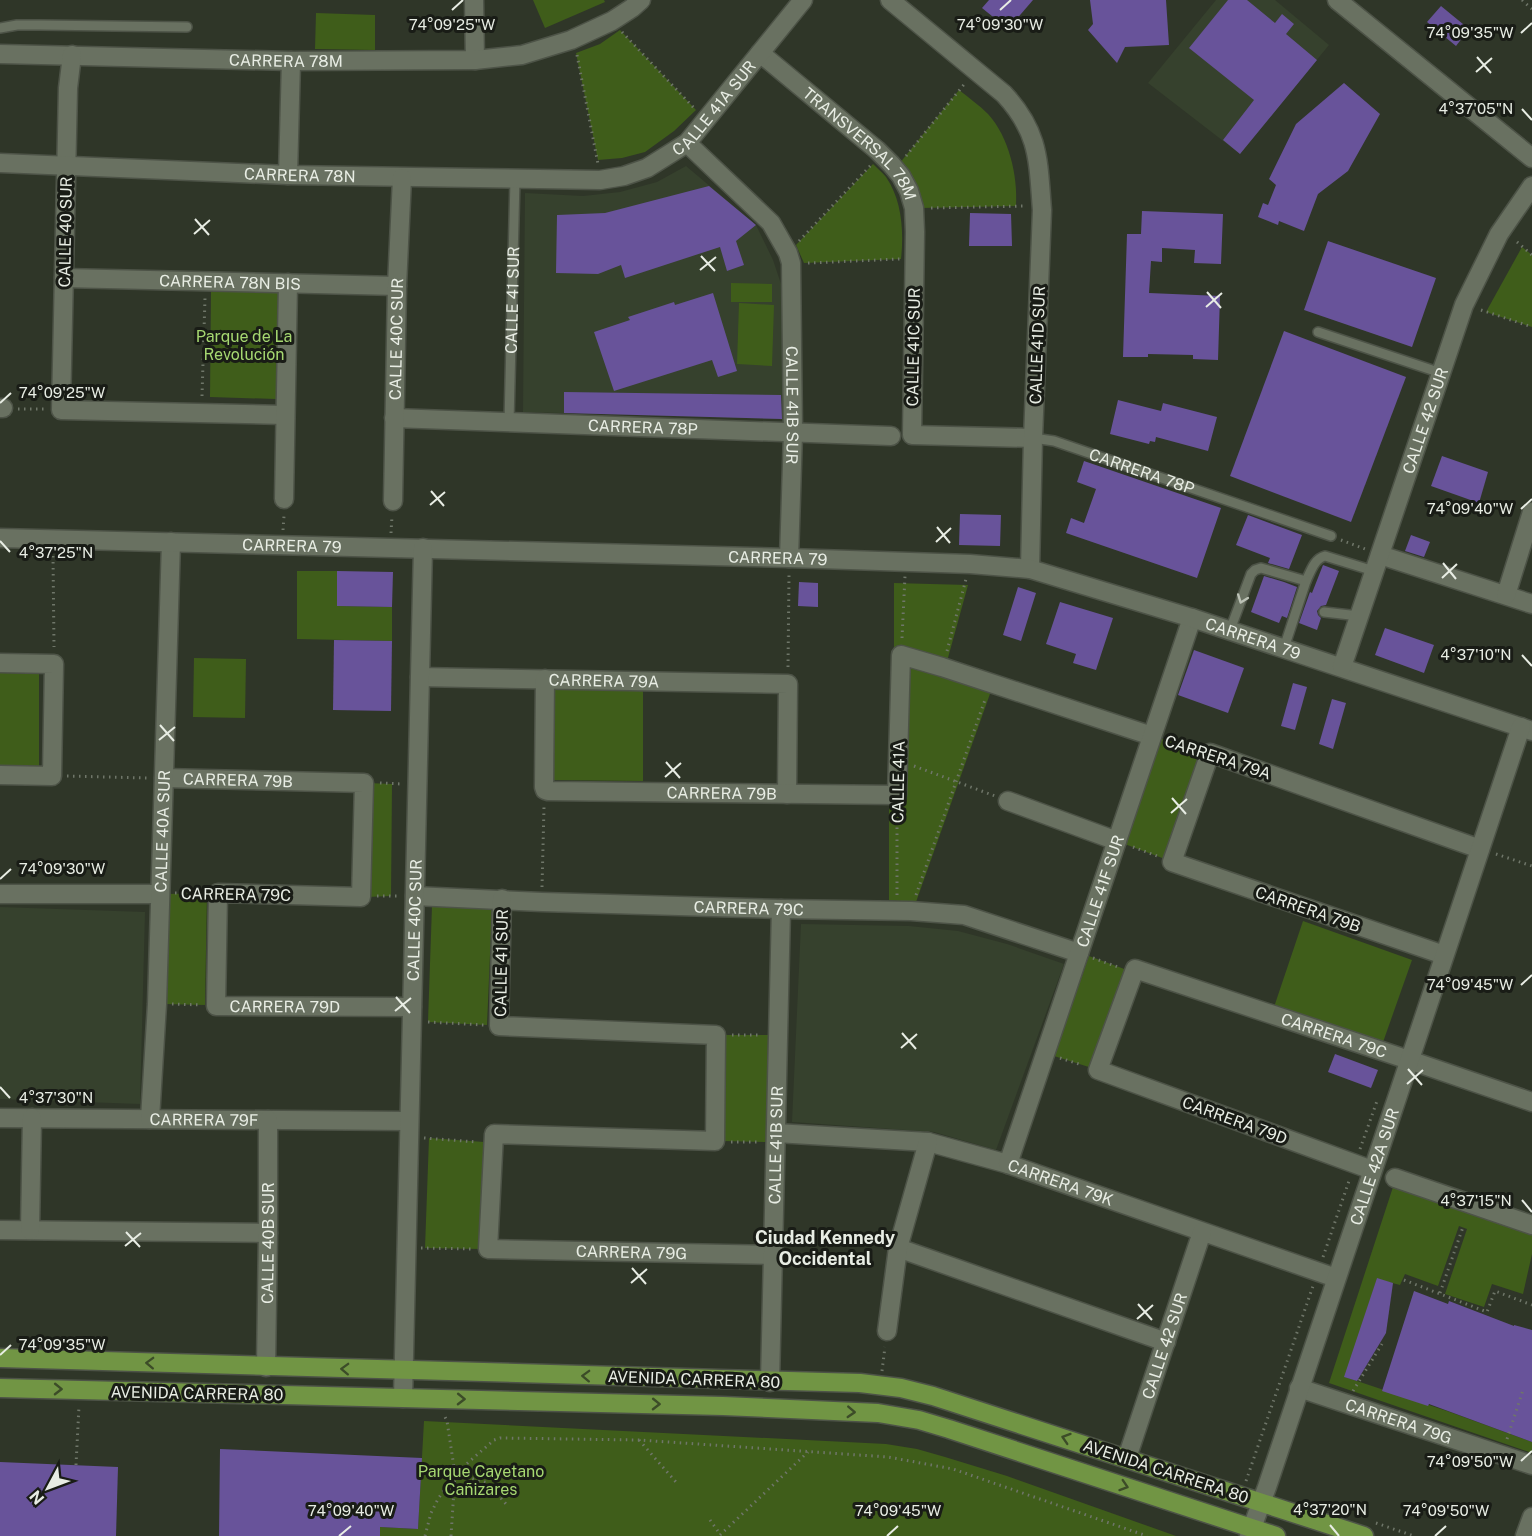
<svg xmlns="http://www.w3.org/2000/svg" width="1532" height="1536" font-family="'Public Sans',sans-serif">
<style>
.built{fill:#36412d}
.green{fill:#3f5d1a}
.building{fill:#68539a}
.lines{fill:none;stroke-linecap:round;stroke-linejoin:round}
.service-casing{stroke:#4d5347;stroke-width:12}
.minor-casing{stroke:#4d5347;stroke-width:21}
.tertiary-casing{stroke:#4d5347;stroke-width:21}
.primary-casing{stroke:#4d5347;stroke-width:21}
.path{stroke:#6f7669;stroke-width:3;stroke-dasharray:1.5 4.5;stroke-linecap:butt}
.service{stroke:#697161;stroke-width:9}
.minor{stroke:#697161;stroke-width:18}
.tertiary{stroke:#697161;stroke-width:18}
.primary{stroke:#719544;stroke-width:18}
.oneway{stroke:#bcc2b6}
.oneway2{stroke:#3c4c28}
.ticks{fill:none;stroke:#e8ede4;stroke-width:2}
.labels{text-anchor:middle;stroke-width:6;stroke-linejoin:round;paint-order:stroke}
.street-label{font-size:16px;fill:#e8ede4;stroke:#191c16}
.park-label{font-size:16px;fill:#a6d871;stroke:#191c16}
.neighbourhood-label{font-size:18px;font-weight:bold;fill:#e8ede4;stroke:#191c16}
.ticks-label{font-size:15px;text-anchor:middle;fill:#e8ede4;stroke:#191c16;stroke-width:6;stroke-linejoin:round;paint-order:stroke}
</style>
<rect width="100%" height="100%" fill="#2f3628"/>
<g class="built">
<polygon points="1216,0 1275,0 1329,45 1240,154 1148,83"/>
<polygon points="686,166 756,225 773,260 784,293 782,419 523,412 525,193 583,196 620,192 657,182"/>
<polygon points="0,907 145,912 140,1104 0,1099"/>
<polygon points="801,924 909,926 958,931 1007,944 1064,964 996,1150 934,1132 792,1122"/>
</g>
<g class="green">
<polygon points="533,0 604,0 605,2 545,28"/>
<polygon points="316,13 375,15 375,50 315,49"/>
<polygon points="620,30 696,110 674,131 645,152 622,158 598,160 576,53 600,44"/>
<path d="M 959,90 C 969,98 979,105 988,114 C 1009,137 1018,176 1016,206 L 921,208 L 899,164 Z"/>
<path d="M 873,164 C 877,168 882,172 886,177 C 902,200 904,232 901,259 L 804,263 L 796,245 Z"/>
<polygon points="1522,247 1532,255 1532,327 1486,312"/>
<polygon points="731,283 772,284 772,302 731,302"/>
<polygon points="211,291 279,293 276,399 210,397"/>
<polygon points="739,303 774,305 772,366 737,364"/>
<polygon points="297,571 337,571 337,606 392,607 392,641 297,639"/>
<polygon points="894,583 968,585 943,676 991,691 916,902 889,900 889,804 902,803 907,650 894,647"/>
<polygon points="194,658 246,659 245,718 193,717"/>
<polygon points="0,673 39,674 39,766 0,765"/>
<polygon points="549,690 643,690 643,781 549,780"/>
<polygon points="1159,738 1203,750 1165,859 1122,843"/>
<polygon points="367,783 392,784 391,896 366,897"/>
<polygon points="207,893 205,1005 165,1004 167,894"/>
<polygon points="432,906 492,908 487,1025 428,1022"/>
<polygon points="1303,921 1412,960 1382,1045 1274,1007"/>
<polygon points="1089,956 1127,970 1092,1068 1054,1056"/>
<polygon points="725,1035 768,1035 766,1142 723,1141"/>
<polygon points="429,1138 484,1142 481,1249 425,1248"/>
<polygon points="1393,1187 1532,1234 1532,1254 1523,1294 1492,1284 1484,1307 1445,1294 1467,1229 1459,1226 1438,1286 1405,1274 1400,1285 1377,1279 1345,1377 1447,1411 1532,1442 1532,1453 1329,1383"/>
<polygon points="424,1421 886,1444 917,1449 945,1457 1007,1476 1176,1536 380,1536 380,1527 418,1529"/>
</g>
<g class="building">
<polygon points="989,0 1033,0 1008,29 982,8"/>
<polygon points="1090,0 1166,0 1169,45 1125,47 1117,63 1088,30 1093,24"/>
<polygon points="1228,0 1247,0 1275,23 1282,14 1294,24 1286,34 1317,60 1240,154 1223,140 1254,100 1189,48"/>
<polygon points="1441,6 1469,29 1456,46 1427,22"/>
<polygon points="1344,83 1380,114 1348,171 1318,194 1304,231 1279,221 1278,225 1258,217 1263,203 1268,205 1276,185 1269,179 1296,124"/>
<polygon points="709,186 756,225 736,241 744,265 727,271 720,247 625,278 621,265 598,274 556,273 557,215 605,213"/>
<polygon points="1142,211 1223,214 1221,264 1194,263 1195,250 1162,248 1162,262 1151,261 1149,293 1220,296 1218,360 1193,359 1193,355 1148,354 1148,357 1123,357 1127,234 1141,234"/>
<polygon points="970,213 1011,214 1012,246 969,246"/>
<polygon points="1328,241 1436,278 1412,347 1304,310"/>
<polygon points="713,293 737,371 718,377 712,360 614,391 594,332 630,320 628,317 674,302 675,305"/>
<polygon points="1284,331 1406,377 1351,522 1230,476"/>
<polygon points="564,392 781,395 782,419 564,413"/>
<polygon points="1118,400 1161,411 1163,403 1217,417 1208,451 1156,437 1155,442 1150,441 1149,444 1110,434"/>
<polygon points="1442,456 1488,472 1479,503 1431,486"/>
<polygon points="1084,461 1221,508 1197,578 1066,533 1071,518 1084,523 1096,489 1077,482"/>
<polygon points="960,514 1001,515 1000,546 959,545"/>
<polygon points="1248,515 1302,535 1289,569 1268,563 1270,558 1236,545"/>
<polygon points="1411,535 1430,542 1424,557 1405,551"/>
<polygon points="1323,565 1339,571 1326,605 1321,606 1317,611 1318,615 1321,618 1317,630 1299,623 1310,592 1312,593"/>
<polygon points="337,571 393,572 392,607 337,606"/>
<polygon points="1264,576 1284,582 1297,587 1287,618 1282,616 1279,623 1251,612"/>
<polygon points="799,582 818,583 818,607 798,606"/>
<polygon points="1018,587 1036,593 1021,641 1003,635"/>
<polygon points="1060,602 1113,618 1096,670 1073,663 1076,654 1046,644"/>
<polygon points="1385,628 1434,645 1424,673 1375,655"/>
<polygon points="334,640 392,641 391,711 333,710"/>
<polygon points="1194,650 1244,668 1228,713 1178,695"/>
<polygon points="1293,683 1307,687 1295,730 1281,726"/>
<polygon points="1332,699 1346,703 1333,749 1319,744"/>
<polygon points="1335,1054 1378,1070 1371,1088 1328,1072"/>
<polygon points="1377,1278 1393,1283 1386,1333 1357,1381 1344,1377"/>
<polygon points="1414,1291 1448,1304 1449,1301 1514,1326 1514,1325 1532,1330 1532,1442 1429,1404 1428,1406 1382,1391"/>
<polygon points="220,1449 422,1458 418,1529 380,1527 380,1536 219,1536"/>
<polygon points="0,1462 118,1467 116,1536 0,1536"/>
</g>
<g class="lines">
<defs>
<g id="service">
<polyline points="0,28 17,25 40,25 187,27"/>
<polyline points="1318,332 1441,373"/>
<path id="s1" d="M 509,422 L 515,179"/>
<path id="s2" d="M 1033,438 L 1054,441 L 1331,536"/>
<polyline points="1324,612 1359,616"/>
<path d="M 1230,630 L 1251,574 L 1255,570 L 1261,568 L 1306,581 C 1311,571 1314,559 1325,556 L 1374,571"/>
<polyline points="1284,648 1306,581"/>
</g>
<g id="minor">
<polyline points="474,0 475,60"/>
<path id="s3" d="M 760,53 L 877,150 L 891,164 L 901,176 L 909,191 L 914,208 L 915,232 L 912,435 L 1033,438"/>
<path id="s4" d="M 0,54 L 291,61 L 475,60 L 522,55 L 571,40 L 612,21 L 632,8 L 641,0"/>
<polyline points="72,55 68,88 61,410 285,415"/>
<path id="s5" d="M 687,143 L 771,223 L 788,253 L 791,263 L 793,433 L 789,558"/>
<path id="s6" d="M 0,163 L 288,175 L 600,180 L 624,176 L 647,168 L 687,143 L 803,0"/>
<polyline points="288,175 291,61"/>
<path id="s7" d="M 64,278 L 397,286"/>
<polyline points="0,408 3,408"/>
<path id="s8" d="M 394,418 L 891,436"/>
<polyline points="284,499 288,283"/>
<path id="s9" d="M 393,501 L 397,286 L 402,178"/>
<polyline points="1380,555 1532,604"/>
<polyline points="1506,595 1532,512"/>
<polyline points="0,663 54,664 52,776 0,775"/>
<path id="s10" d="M 420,677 L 788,684 L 787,794"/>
<path id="s11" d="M 545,679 L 544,787 L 545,790 L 548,791 L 897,795 L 901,655 L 942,667 L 1152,736"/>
<path id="s12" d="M 164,778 L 364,783 L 361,897 L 218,893 L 216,1006 L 412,1007"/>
<polyline points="1008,801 1117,841"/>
<polyline points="0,894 160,894"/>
<path id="s13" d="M 415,896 L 542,902 L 781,909 L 911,911 L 964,915 L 1079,953"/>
<path id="s14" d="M 502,899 L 499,1026 L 716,1035 L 715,1141 L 494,1134 L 488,1249 L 773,1255"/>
<polyline points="1444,955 1172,862 1210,753 1480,849"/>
<path id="s15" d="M 0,1118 L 409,1121"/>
<path id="s16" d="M 150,1119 L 157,1004 L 171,542"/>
<path id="s17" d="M 776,1133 L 928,1142 L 1008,1164 L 1336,1278"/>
<path id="s18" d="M 1008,1164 L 1192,618"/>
<path id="s19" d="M 1372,1170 L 1098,1070 L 1135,969 L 1409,1060 L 1532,1102"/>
<polyline points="1395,1178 1532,1225"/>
<polyline points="0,1230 268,1233"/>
<polyline points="30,1230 32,1118"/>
<polyline points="898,1248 1166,1342"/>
<polyline points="887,1331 898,1248 928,1142"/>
<path id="s20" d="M 266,1367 L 268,1233 L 268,1120"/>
<path id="s21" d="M 770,1382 L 781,909"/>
<path id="s22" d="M 1299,1388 L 1532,1465"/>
<path id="s23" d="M 1127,1458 L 1202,1232"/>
<polyline points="1525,1536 1532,1517"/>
</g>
<g id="tertiary">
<path d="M 890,0 L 1004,94 C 1040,133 1038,161 1042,210 L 1033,438 L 1030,569"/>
<polyline points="1337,0 1532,158"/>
<path id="s24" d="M 0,538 L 789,558 L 970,564 L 1030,569 L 1192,618 L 1532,731"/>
<path id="s25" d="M 1342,667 L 1464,305 L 1499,234 L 1532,186"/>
<path id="s26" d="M 403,1398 L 423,548"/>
<path id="s27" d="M 1249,1536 L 1267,1487 L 1521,727"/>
</g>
<g id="primary">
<polyline points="0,1358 860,1383 901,1388 933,1396 1364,1536"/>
<polyline points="0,1388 723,1406 878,1413 919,1420 949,1429 1276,1536"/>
</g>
</defs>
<use href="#service" class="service-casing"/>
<use href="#minor" class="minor-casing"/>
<use href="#tertiary" class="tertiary-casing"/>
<use href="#primary" class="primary-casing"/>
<g class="path">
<polyline points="1522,0 1532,9"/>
<polyline points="622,32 694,108"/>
<polyline points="577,55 598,164"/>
<polyline points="906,156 966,82"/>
<polyline points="931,208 1026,206"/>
<polyline points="799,241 871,165"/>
<polyline points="1517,242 1532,255"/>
<polyline points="808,263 900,259"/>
<polyline points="1481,310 1532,327"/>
<polyline points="202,396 205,298"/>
<polyline points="18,409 45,409"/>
<polyline points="283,530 284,516"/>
<polyline points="391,533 392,516"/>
<polyline points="1341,540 1365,549"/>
<polyline points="53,556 54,647"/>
<polyline points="902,638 905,576"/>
<polyline points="947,651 966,579"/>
<polyline points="788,667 789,575"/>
<polyline points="1169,740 1194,748"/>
<polyline points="914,766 995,796"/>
<polyline points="67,776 147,778"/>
<polyline points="380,783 402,784"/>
<polyline points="1133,847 1157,856"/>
<polyline points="1496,854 1532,866"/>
<polyline points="542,887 544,807"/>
<polyline points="175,893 201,893"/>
<polyline points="897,895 897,811"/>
<polyline points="916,895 986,697"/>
<polyline points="377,896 399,896"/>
<polyline points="1093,958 1118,967"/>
<polyline points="172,1004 202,1005"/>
<polyline points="428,1022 484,1025"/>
<polyline points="732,1035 761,1035"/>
<polyline points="1060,1058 1082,1065"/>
<polyline points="424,1138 477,1142"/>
<polyline points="731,1142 761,1142"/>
<polyline points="1360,1149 1377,1101"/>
<polyline points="421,1248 472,1249"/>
<polyline points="1323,1257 1350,1178"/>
<polyline points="1404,1280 1487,1312 1495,1291 1532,1305"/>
<polyline points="1440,1293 1463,1227"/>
<polyline points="882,1371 885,1347"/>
<polyline points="1353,1391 1382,1344"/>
<polyline points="1507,1439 1523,1390"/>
<polyline points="639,1440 676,1482"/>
<polyline points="76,1465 79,1406"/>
<polyline points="455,1474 488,1483 506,1504"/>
<polyline points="1246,1481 1313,1286"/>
<polyline points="710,1520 720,1534"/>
<polyline points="1376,1523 1414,1536"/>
<polyline points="720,1535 808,1452"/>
<polyline points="425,1536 431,1513 438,1499 455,1474 447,1421 444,1415"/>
<polyline points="451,1536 455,1474 494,1440 500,1438 639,1440 888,1457 953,1469 1147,1536"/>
</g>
<use href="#service" class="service"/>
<use href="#minor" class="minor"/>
<use href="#tertiary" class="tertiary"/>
<use href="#primary" class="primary"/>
</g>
<defs><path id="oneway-chevron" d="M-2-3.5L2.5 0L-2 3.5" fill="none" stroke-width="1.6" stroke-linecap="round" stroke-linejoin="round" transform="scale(1.5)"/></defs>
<use class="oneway" href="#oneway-chevron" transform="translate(1242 599) rotate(110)"/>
<g class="oneway2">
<use href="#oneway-chevron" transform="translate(150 1363) rotate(-178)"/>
<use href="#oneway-chevron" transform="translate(345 1369) rotate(-178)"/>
<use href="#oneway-chevron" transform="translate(586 1376) rotate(-178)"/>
<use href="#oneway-chevron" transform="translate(58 1389) rotate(1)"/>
<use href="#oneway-chevron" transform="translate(461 1399) rotate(1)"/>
<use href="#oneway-chevron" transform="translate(656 1404) rotate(1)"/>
<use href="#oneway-chevron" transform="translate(851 1412) rotate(3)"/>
<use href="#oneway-chevron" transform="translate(1066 1438) rotate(-162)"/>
<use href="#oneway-chevron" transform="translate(1124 1486) rotate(18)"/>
</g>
<path class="ticks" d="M 452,10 L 463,0M 1000,10 L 1011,0M 1521,33 L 1532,23M 1477,57 L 1491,73M 1476,72 L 1492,58M 1522,109 L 1532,120M 195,219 L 209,235M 194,234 L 210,220M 701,256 L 715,271M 700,270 L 716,257M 1207,292 L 1221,308M 1206,307 L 1222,293M 0,403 L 11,393M 431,491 L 444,506M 430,505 L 445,492M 1521,509 L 1532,499M 937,527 L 950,543M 0,541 L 10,552M 936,542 L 951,528M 1443,563 L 1456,579M 1442,578 L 1457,564M 1522,655 L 1532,666M 160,725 L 174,741M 159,740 L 175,727M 666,762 L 680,778M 665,777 L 681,763M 1172,798 L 1186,814M 1171,813 L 1187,799M 0,879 L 11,869M 1521,985 L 1532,975M 396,997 L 410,1013M 395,1011 L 411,998M 902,1033 L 916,1049M 901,1048 L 917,1034M 1408,1069 L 1422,1085M 1407,1084 L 1423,1070M 0,1087 L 10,1098M 1522,1200 L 1532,1212M 126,1232 L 140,1247M 125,1246 L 141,1233M 632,1268 L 646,1284M 631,1283 L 647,1269M 1138,1304 L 1152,1320M 1137,1319 L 1153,1305M 0,1355 L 11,1345M 1521,1461 L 1532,1451M 1330,1525 L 1339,1536M 339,1536 L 351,1526M 887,1536 L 898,1526M 1435,1536 L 1446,1526"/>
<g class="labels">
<g class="street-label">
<text dy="6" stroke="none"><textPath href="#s4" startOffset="286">CARRERA 78M</textPath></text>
<text dy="6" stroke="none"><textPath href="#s6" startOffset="740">CALLE 41A SUR</textPath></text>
<text dy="6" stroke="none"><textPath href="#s3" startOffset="136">TRANSVERSAL 78M</textPath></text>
<text dy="6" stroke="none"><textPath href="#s6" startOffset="300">CARRERA 78N</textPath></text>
<text transform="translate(65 232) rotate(-89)" y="6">CALLE 40 SUR</text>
<text dy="6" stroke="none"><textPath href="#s7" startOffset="166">CARRERA 78N BIS</textPath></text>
<text dy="6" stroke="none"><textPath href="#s1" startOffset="122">CALLE 41 SUR</textPath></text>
<text dy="6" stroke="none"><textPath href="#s9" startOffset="162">CALLE 40C SUR</textPath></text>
<text transform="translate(1037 345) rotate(-88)" y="6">CALLE 41D SUR</text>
<text transform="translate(913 347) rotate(-89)" y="6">CALLE 41C SUR</text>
<text dy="6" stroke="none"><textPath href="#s5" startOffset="303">CALLE 41B SUR</textPath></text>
<text dy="6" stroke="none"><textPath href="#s25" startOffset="260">CALLE 42 SUR</textPath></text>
<text dy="6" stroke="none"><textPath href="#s8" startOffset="249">CARRERA 78P</textPath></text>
<text dy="6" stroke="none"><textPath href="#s2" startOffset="114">CARRERA 78P</textPath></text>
<text dy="6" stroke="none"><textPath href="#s24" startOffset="292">CARRERA 79</textPath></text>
<text dy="6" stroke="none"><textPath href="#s24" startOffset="778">CARRERA 79</textPath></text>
<text dy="6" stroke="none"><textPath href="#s24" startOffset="1264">CARRERA 79</textPath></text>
<text dy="6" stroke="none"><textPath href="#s10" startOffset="184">CARRERA 79A</textPath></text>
<text transform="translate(1218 757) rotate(18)" y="6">CARRERA 79A</text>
<text dy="6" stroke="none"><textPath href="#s12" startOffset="74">CARRERA 79B</textPath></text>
<text transform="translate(898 782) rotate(-89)" y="6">CALLE 41A</text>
<text dy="6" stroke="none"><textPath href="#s11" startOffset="288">CARRERA 79B</textPath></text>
<text dy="6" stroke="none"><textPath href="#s16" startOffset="288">CALLE 40A SUR</textPath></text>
<text dy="6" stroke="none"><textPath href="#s18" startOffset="288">CALLE 41F SUR</textPath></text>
<text transform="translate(236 894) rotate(1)" y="6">CARRERA 79C</text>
<text dy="6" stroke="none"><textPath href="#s13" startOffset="334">CARRERA 79C</textPath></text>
<text transform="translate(1308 909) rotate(19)" y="6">CARRERA 79B</text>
<text dy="6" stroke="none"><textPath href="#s26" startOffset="478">CALLE 40C SUR</textPath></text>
<text transform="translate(501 963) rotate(-89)" y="6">CALLE 41 SUR</text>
<text dy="6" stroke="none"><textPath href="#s12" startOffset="639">CARRERA 79D</textPath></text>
<text dy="6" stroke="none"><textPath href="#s19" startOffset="609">CARRERA 79C</textPath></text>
<text dy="6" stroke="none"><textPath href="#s15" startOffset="204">CARRERA 79F</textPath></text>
<text transform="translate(1235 1120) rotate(20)" y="6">CARRERA 79D</text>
<text dy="6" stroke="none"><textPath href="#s21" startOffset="237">CALLE 41B SUR</textPath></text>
<text dy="6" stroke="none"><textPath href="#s27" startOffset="390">CALLE 42A SUR</textPath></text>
<text dy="6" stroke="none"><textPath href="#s17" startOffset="291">CARRERA 79K</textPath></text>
<text dy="6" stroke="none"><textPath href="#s20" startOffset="124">CALLE 40B SUR</textPath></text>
<text dy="6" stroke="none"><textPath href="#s14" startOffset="930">CARRERA 79G</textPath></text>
<text dy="6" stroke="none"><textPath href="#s23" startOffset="118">CALLE 42 SUR</textPath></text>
<text transform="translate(694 1379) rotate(2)" y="6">AVENIDA CARRERA 80</text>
<text transform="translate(197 1393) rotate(1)" y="6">AVENIDA CARRERA 80</text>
<text dy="6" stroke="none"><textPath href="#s22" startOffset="105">CARRERA 79G</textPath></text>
<text transform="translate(1166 1471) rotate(18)" y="6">AVENIDA CARRERA 80</text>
</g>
<g class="park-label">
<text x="244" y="342">Parque de La<tspan x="244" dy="18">Revolución</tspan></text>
<text x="481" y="1477">Parque Cayetano<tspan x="481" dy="18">Cañizares</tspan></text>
</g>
<g class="neighbourhood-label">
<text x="825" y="1244">Ciudad Kennedy<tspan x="825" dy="21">Occidental</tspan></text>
</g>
</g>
<g class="ticks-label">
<text x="452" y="30">74°09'25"W</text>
<text x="1000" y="30">74°09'30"W</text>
<text x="1470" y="38">74°09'35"W</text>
<text x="1476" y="114">4°37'05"N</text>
<text x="62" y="398">74°09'25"W</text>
<text x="1470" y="514">74°09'40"W</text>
<text x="56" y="558">4°37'25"N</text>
<text x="1476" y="660">4°37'10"N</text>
<text x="62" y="874">74°09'30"W</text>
<text x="1470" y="990">74°09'45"W</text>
<text x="56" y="1103">4°37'30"N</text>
<text x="1476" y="1206">4°37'15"N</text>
<text x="62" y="1350">74°09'35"W</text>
<text x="1470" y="1467">74°09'50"W</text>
<text x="1330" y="1515">4°37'20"N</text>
<text x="351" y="1516">74°09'40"W</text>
<text x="898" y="1516">74°09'45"W</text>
<text x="1446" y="1516">74°09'50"W</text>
</g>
<g transform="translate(48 1488) rotate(229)" stroke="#191c16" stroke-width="4.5" paint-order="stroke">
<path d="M0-4.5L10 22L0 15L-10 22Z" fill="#e8ede4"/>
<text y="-9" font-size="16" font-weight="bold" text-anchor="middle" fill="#e8ede4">N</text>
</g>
</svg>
